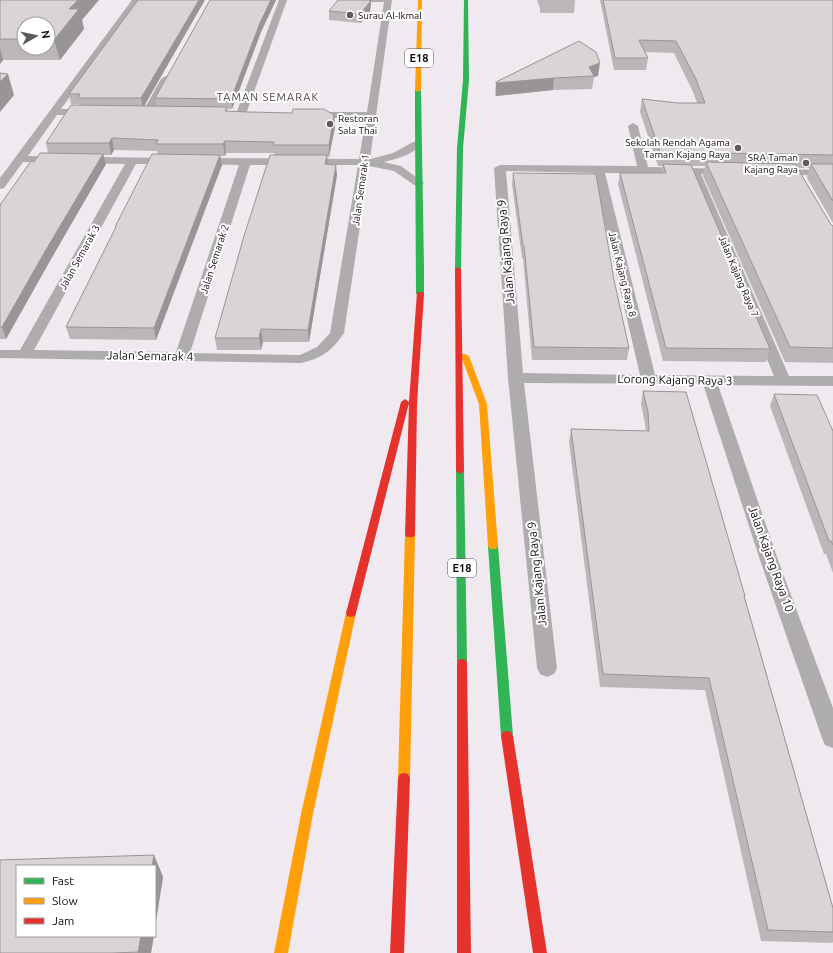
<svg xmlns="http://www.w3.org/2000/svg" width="833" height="953" font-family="Ubuntu,sans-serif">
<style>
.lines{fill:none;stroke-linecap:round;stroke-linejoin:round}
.street{fill:#afacae;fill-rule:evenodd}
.fast{fill:#30b455;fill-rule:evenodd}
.slow{fill:#ff9f0a;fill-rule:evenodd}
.jam{fill:#e5322d;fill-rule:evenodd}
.wall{fill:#bbb6b7;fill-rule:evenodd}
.shaded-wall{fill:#999495}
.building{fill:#dad4d5;stroke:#999495}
.poi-dot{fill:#5e5a5e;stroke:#fff;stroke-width:1.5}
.labels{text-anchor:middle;stroke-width:4;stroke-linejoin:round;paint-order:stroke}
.far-poi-label{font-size:10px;fill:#100c10;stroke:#fff;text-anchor:start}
.far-street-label{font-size:10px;fill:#100c10;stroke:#fff}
.shield{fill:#fff;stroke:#585558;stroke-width:1}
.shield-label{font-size:11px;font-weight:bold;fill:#100c10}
.far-neighbourhood-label{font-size:11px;letter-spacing:1px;fill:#473d46;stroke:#fff}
.street-label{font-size:12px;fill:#100c10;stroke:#fff}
</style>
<rect width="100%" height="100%" fill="#f0eaf0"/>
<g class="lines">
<g class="street">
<path d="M 132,0 L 140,0 L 61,109 L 89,109 L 94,112 L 89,115 L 57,115 L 28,156 L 171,158 L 177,161 L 171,164 L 136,164 L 34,350 L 176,352 L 239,165 L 198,164 L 192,161 L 198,158 L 359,159 L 366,118 L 312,118 L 307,115 L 312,112 L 367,112 L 384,2 L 367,2 L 363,0 L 392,0 L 370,159 L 393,153 L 413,142 L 421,142 L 422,144 C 414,154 397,159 384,162 L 401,166 L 424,183 L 422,185 L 414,185 L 394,171 L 369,166 L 344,333 C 333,350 321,359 301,363 L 0,358 L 0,350 L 20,350 L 125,164 L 23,162 L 4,188 L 0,189 L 0,178 ZM 250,165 L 358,165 L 330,333 L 317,347 L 300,355 L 190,353 Z"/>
<polygon points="279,0 287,0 246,114 245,116 237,116 236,114"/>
<polygon points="166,76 171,79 152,113 147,116 143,115 142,113 161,79"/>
<path d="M 633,123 L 638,126 L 648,167 L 731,169 L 733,171 L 731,173 L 727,174 L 701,174 L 789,376 L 833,376 L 833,386 L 718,385 L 778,560 L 833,708 L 833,748 L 825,745 L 822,738 L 760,560 L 703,384 L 524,383 L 557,668 L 554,674 L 547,677 L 540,674 L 537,668 L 508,378 L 494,168 L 500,165 L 637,166 L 628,126 ZM 506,171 L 593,173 L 640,375 L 523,373 ZM 605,173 L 690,174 L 774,376 L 655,375 Z"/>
<polygon points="777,169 833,170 833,176 773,174 771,172"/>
</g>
<g class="fast">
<polygon points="464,0 468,0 469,80 463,148 461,269 458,271 455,269 457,148 463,80"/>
<polygon points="418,88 421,90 424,268 424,294 420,296 416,294 415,116 415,90"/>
<polygon points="460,468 464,471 467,663 466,666 462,667 458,666 457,663 456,471"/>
<polygon points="493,542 496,543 498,546 513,736 511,740 507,741 503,740 501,736 488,546 490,543"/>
</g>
<g class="slow">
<polygon points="418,0 422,0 421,90 418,92 415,90"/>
<polygon points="462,354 465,354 469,356 487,404 498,546 496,549 490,549 488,546 479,404 461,356"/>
<polygon points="410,532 413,533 415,535 410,778 408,782 404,783 400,782 398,778 405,535 407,533"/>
<polygon points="351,609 355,610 356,613 313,814 288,953 274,953 301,814 346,613 347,610"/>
</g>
<g class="jam">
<polygon points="458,267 461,269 464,471 460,474 456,471 455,269"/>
<polygon points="417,292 423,292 424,294 417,404 415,535 413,537 407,537 405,535 409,403 356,613 355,616 351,617 347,616 346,613 401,402 405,399 409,402"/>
<polygon points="462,659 466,660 467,663 471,953 457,953 457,663 458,660"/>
<polygon points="507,731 511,732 513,736 547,953 533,953 501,736 503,732"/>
<polygon points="404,773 408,774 410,778 404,953 390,953 398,778 400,774"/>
</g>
</g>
<g class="wall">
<path d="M 0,0 L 82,20 L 84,29 L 60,60 L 3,60 L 0,64 ZM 24,24 L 48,24 L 48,48 L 24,48 Z"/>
<polygon points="138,0 145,106 156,106 155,98 210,0 276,0 261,32 232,109 227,109 228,111 335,127 329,157 327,157 328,164 337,175 309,342 263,342 261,350 217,350 215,338 274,155 274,153 226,153 225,156 220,156 222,165 156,340 70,339 66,327 115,229 115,227 158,154 157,151 114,150 111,155 104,155 106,164 51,259 6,339 0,339 0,205 34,162 48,153 46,143 79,105 79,104 71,104 69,94"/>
<polygon points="338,0 371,0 371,4 370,11 361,23 329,20 329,11"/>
<polygon points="537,0 575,0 574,13 540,13 540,8"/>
<polygon points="600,0 833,0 833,223 807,178 809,168 798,168 830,223 833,226 833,363 785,362 703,176 705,166 692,166 770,349 766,362 663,361 618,184 620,173 661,173 662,166 658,166 640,112 642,99 678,103 697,103 693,92 674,53 645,52 648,58 646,70 614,70"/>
<polygon points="579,41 598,76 594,77 592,89 553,90 496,96 495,95 496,82"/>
<polygon points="513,173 614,280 629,348 627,360 532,360 523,258 522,258 512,184"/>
<polygon points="643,391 745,596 745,598 833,908 833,942 832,943 761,941 705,690 600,687 569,442 571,429 646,431 645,424 641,404"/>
<polygon points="774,394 833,431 833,573 826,554 824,554 770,406"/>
<polygon points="154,855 163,877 151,953 0,953"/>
</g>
<g class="shaded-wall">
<polygon points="78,0 99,0 82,20 84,29 60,60 54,40 69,9"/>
<polygon points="199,0 205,0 143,108 141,98"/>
<polygon points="271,0 276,0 261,32 232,109 231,99 260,23"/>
<polygon points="370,0 371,0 371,4 370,11 361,23 360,14"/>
<polygon points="0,48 3,60 0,64"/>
<polygon points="600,63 598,76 594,77 594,76 589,67"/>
<polygon points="8,74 14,95 0,112 0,82"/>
<polygon points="554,78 553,90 496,96 496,83"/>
<polygon points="334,115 335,127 329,157 329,145"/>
<polygon points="112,138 114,150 111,155 109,143"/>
<polygon points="225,141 226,153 225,156 223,144"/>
<polygon points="103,154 106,164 51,259 6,339 2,327 47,248"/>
<polygon points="220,155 222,165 156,340 154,328"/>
<polygon points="327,155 328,166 325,164"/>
<polygon points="336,165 337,175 309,342 308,330"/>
<polygon points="261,329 263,342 261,350 259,338"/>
<polygon points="154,855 163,877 155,927 155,866 152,866"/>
<polygon points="141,936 154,936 151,953 138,953 138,952"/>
</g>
<g class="building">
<polygon points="0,0 78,0 69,9 79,9 54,40 48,39 48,24 24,24 24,39 0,39"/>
<polygon points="138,0 199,0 141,98 78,98 80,94 69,94"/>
<polygon points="210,0 271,0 260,23 231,99 155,98"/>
<polygon points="338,0 370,0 370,2 360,14 329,11"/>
<polygon points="603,0 833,0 833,155 660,152 642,99 678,103 705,103 696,79 676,41 639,40 648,58 615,58"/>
<polygon points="579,41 596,52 600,63 589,67 594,76 554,78 496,83 496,82"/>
<polygon points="0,73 8,74 0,82"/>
<polygon points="71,105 227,107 225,111 249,112 292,113 293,109 324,109 334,115 329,145 273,145 274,142 225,141 223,144 156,144 158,140 112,138 109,143 46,143"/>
<polygon points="40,153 103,154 47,248 2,327 0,327 0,205 31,161 34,162"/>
<polygon points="152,154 220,155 154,328 66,327 116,227 115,227"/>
<polygon points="270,155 327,155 325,164 336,165 308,330 261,329 259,338 215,338 244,236"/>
<polygon points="706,162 795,164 830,223 833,226 833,348 790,347"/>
<polygon points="663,164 691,165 770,349 666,348 620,173 666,173"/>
<polygon points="811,164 833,164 833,201"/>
<polygon points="513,173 596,174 614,280 629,348 534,347 524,246 523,246"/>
<polygon points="643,391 686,392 745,596 744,596 833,908 833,932 768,930 709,678 603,674 571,429 649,431 648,412"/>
<polygon points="774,394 817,395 833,431 833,545 831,541 829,541"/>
<polygon points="154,855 152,866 17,866 17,936 141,936 138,952 112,953 0,953 0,860"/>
</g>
<g class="poi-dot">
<circle cx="350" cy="15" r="4"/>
<circle cx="330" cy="124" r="4"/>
<circle cx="738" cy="148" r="4"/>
<circle cx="806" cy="163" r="4"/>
</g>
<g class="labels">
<g class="far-poi-label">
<text x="358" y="19">Surau Al-Ikmal</text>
<text x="338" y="122">Restoran<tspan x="338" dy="12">Sala Thai</tspan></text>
<text x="730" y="146" text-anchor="end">Sekolah Rendah Agama<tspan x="730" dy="12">Taman Kajang Raya</tspan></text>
<text x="798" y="161" text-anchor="end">SRA Taman<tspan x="798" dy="12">Kajang Raya</tspan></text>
</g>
<g class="far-street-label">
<text transform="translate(360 190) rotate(-82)" y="4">Jalan Semarak 1</text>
<text transform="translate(79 257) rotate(-61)" y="4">Jalan Semarak 3</text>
<text transform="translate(214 259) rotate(-72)" y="4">Jalan Semarak 2</text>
<text transform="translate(623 274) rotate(76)" y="4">Jalan Kajang Raya 8</text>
<text transform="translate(739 276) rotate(67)" y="4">Jalan Kajang Raya 7</text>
</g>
<g class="shield">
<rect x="405" y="49" width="28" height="18" rx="3"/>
<rect x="448" y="559" width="28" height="18" rx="3"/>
</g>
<g class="shield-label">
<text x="419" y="62">E18</text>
<text x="462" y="572">E18</text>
</g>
<g class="far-neighbourhood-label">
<text x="268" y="101">TAMAN SEMARAK</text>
</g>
<g class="street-label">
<text transform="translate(506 252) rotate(-95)" y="4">Jalan Kajang Raya 9</text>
<text transform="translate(150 356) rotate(1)" y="4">Jalan Semarak 4</text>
<text transform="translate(675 380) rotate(1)" y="4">Lorong Kajang Raya 3</text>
<text transform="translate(771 559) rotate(70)" y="4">Jalan Kajang Raya 10</text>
<text transform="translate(537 574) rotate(-96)" y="4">Jalan Kajang Raya 9</text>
</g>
</g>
<rect x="16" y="865" width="140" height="72" fill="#ffffff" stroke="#9f9e9f"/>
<rect x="24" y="878" width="20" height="6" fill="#30b455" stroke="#9f9e9f"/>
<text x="52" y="885" font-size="12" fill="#100c10">Fast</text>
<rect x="24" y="898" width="20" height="6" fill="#ff9f0a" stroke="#9f9e9f"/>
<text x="52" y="905" font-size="12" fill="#100c10">Slow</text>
<rect x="24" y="918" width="20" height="6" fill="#e5322d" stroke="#9f9e9f"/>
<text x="52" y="925" font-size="12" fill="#100c10">Jam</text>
<g transform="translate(36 36) rotate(81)"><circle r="19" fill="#ffffff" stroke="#9f9e9f"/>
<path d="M0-3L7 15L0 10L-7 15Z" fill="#5e5a5e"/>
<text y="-6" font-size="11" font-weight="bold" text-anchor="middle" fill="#100c10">N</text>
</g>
</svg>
